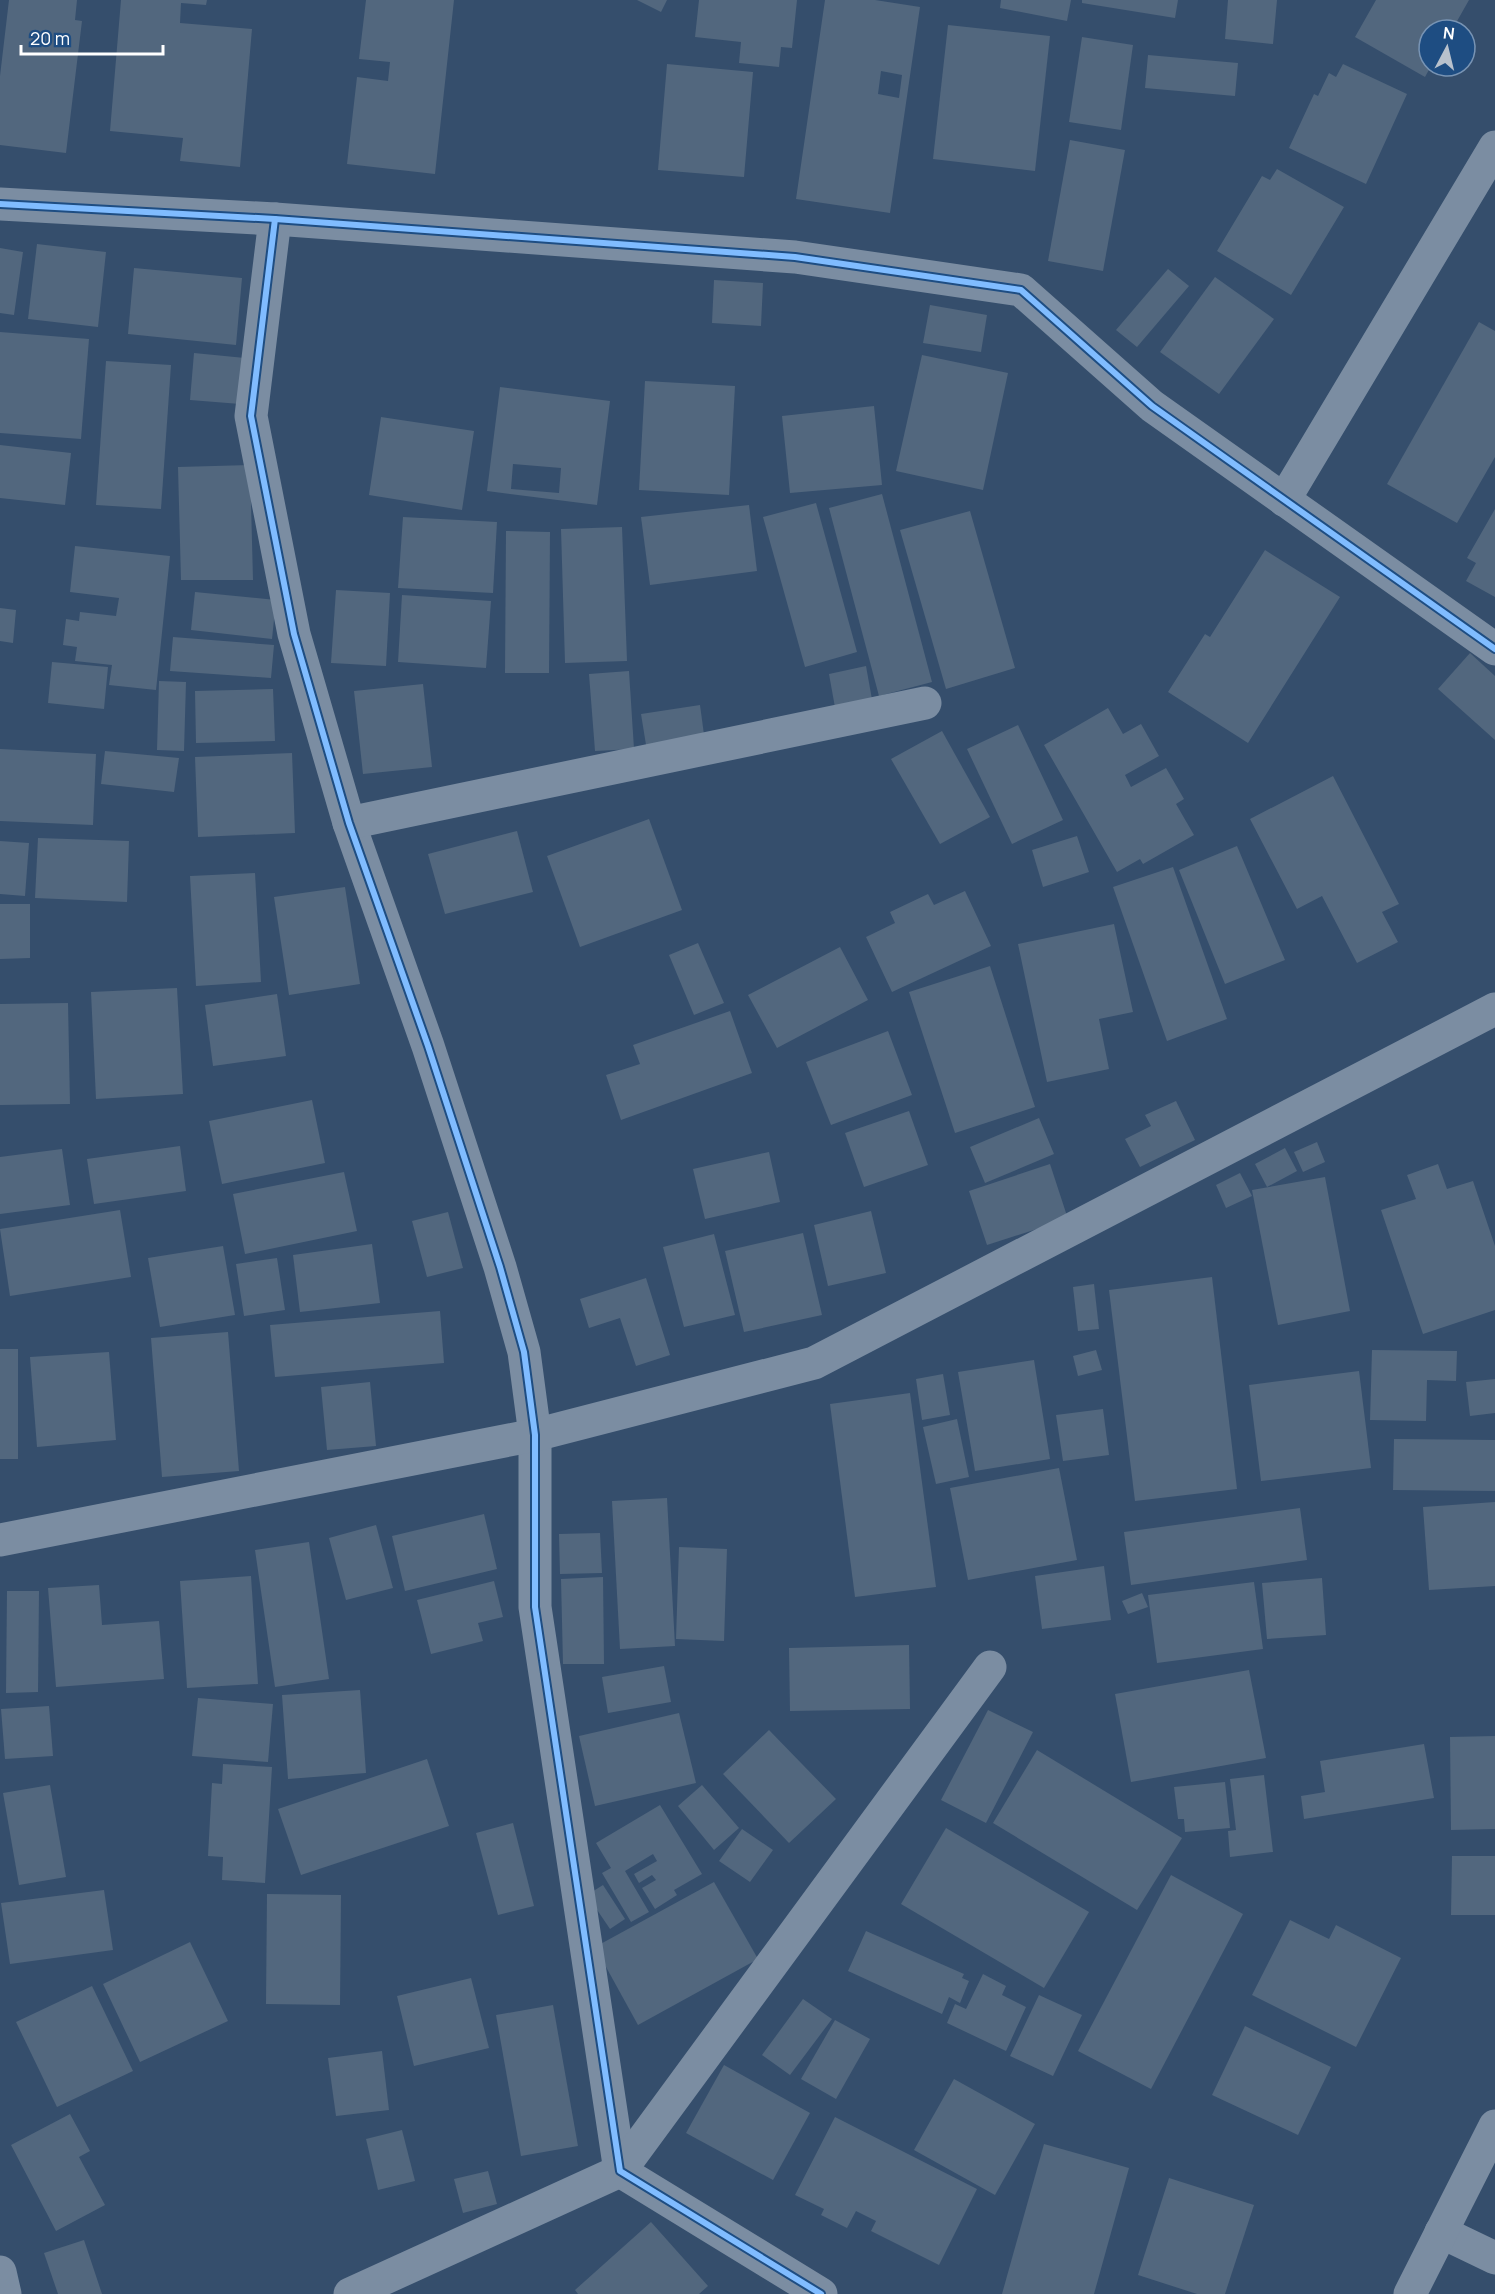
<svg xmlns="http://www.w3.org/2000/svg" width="1495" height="2294" font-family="Manrope,sans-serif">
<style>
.building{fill:#52677e;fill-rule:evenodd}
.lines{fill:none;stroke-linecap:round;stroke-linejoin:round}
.minor{stroke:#7b8da2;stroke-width:33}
.cycleway-casing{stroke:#1e4d82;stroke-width:10}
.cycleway{stroke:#80bcff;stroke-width:6}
</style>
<rect width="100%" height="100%" fill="#354e6c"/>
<g class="building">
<polygon points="9,0 77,0 75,20 82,21 66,153 0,145 0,76"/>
<polygon points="121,0 207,0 206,5 181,3 180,23 252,29 240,167 180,161 183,138 110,131"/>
<polygon points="366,0 454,0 435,174 347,164 357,77 388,81 390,62 359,59"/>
<polygon points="637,0 667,0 661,12"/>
<polygon points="699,0 797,0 792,48 781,47 779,67 739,63 741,42 695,37"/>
<path d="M 825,0 L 875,0 L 920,7 L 890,213 L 796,199 ZM 881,71 L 902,75 L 899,98 L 878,94 Z"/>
<polygon points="1001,0 1071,0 1067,21 1000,8"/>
<polygon points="1082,0 1178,0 1175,18 1082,3"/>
<polygon points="1228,0 1277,0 1273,44 1225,39"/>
<polygon points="1376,0 1469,0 1452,30 1429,30 1429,66 1431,66 1425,77 1355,37"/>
<polygon points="948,25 1050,36 1035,171 933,159"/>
<polygon points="1082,37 1133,45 1121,130 1069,122"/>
<polygon points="1148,55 1238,63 1235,96 1145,88"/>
<polygon points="667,64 753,72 744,177 658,170"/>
<polygon points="1343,64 1407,94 1366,184 1289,148 1314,94 1318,96 1329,73 1336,77"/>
<polygon points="1070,140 1125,150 1103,271 1048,261"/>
<polygon points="1277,169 1344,207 1291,295 1217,251 1262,176 1270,180"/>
<polygon points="37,244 106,252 98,327 28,319"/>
<polygon points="0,248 23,252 14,315 0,313"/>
<polygon points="134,268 242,278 236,345 128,334"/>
<polygon points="1168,269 1189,286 1137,347 1116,330"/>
<polygon points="1215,277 1274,319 1219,394 1160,352"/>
<polygon points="714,280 763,283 761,326 712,323"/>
<polygon points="930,305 987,315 981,352 923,343"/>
<polygon points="1479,322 1495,331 1495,457 1457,523 1387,484"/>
<polygon points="0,332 89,339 81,439 0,433"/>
<polygon points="194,353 245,358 240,404 190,400"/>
<polygon points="922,355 1008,373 983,490 896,471"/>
<polygon points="106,361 171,365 161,509 96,505"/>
<polygon points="645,381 735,386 729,495 639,490"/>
<path d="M 500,387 L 610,401 L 597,505 L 487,491 ZM 513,464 L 561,468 L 559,493 L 511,489 Z"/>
<polygon points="874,406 882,485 790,493 782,416"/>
<polygon points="381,417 474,431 462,510 369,495"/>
<polygon points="0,445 71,453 65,505 0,498"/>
<polygon points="250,465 253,580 181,580 178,467"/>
<polygon points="882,494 932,682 879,696 829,508"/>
<polygon points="816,503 857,652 805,667 763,517"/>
<polygon points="749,505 757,571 650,585 641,517"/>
<polygon points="1495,509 1495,597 1466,581 1476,563 1467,558"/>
<polygon points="970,511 1015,668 946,689 900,530"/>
<polygon points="403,517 497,522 493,593 398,588"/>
<polygon points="622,527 627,661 565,663 561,529"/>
<polygon points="506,531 550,532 549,673 505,673"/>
<polygon points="75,546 170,556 156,690 109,685 112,665 75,661 77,647 63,645 66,619 79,621 80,612 116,616 119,598 70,592"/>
<polygon points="1265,550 1340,597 1248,743 1168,692 1205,634 1210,637"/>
<polygon points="336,590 390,593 386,666 331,663"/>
<polygon points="195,592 276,600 272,639 191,630"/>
<polygon points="402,595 491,601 486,668 398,662"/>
<polygon points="0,608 16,610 13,643 0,641"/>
<polygon points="173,637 274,645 271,678 170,671"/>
<polygon points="1470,653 1495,676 1495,740 1438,689"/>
<polygon points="52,662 108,667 104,709 48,703"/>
<polygon points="866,666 873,705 836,713 829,674"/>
<polygon points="629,671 634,749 595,751 589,674"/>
<polygon points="159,681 186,682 184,751 157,750"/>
<polygon points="423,684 432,767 363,774 354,691"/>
<polygon points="273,689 275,741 196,743 195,691"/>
<polygon points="700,705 705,742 647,751 641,714"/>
<polygon points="1108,708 1123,734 1141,724 1159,756 1125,775 1131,787 1166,768 1184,799 1176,804 1194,835 1143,864 1140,859 1117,872 1044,745"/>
<polygon points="1018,725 1063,820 1012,844 967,749"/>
<polygon points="942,731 990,817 940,844 891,759"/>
<polygon points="0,749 96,754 93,825 0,821"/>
<polygon points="105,751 179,758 174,792 101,784"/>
<polygon points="292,753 295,833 198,837 195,757"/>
<polygon points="1333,776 1399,904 1382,912 1398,942 1357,963 1322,896 1297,909 1250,819"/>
<polygon points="649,819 682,910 580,947 547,856"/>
<polygon points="517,831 533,892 445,914 428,854"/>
<polygon points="1077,836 1089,872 1043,887 1032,850"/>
<polygon points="38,838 129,841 127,902 35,898"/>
<polygon points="0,841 29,843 25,896 0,894"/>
<polygon points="1237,846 1285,960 1225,984 1179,870"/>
<polygon points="1173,867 1227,1019 1167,1041 1113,887"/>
<polygon points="255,873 261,982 196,986 190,876"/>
<polygon points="345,887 360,984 289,995 274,897"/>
<polygon points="965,891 991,946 892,992 866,937 895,923 890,912 928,894 934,905"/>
<polygon points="0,904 30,904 30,958 0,959"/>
<polygon points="1114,924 1133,1012 1099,1019 1109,1069 1047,1082 1018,944"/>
<polygon points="698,943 724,1003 694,1015 669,955"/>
<polygon points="840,947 868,1000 777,1048 748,995"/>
<polygon points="990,966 1035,1107 955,1133 909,992"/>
<polygon points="177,988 183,1094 96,1099 91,992"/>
<polygon points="277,994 286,1056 213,1066 205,1005"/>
<polygon points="68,1003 70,1104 0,1105 0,1004"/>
<polygon points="730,1011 752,1073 621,1120 606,1075 640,1064 633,1045"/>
<polygon points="888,1031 912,1095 831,1125 806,1062"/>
<polygon points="312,1100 325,1163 222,1184 209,1121"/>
<polygon points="1176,1101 1195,1140 1140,1167 1125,1139 1151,1126 1145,1115"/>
<polygon points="909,1111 928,1165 864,1187 845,1133"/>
<polygon points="1039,1118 1054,1154 985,1183 970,1147"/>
<polygon points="1317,1142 1325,1162 1303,1172 1294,1152"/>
<polygon points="180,1146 186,1191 94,1204 87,1159"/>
<polygon points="1285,1148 1297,1171 1267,1187 1255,1164"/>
<polygon points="62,1149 70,1205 0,1214 0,1157"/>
<polygon points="769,1152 780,1202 705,1219 693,1169"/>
<polygon points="1050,1164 1068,1219 987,1245 969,1191"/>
<polygon points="1438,1164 1447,1189 1473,1181 1495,1246 1495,1310 1423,1334 1381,1210 1416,1199 1407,1175"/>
<polygon points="344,1172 357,1231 245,1254 233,1194"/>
<polygon points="1240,1173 1252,1196 1226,1208 1216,1185"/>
<polygon points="1325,1177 1350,1311 1278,1325 1252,1190"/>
<polygon points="120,1210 131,1277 10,1296 0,1229"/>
<polygon points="871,1211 886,1273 828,1286 814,1225"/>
<polygon points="448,1212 463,1268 427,1277 412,1221"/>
<polygon points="803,1233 822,1315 744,1332 725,1251"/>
<polygon points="714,1234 735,1315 684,1327 663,1247"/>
<polygon points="372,1244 380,1303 300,1312 293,1255"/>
<polygon points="223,1246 235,1315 160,1327 148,1258"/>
<polygon points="277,1258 285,1310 244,1316 236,1264"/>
<polygon points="1212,1277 1237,1489 1135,1501 1109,1290"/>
<polygon points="646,1278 670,1355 636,1366 620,1318 589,1328 580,1299"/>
<polygon points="1094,1284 1099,1329 1078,1331 1073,1287"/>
<polygon points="440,1311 444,1363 275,1377 270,1325"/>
<polygon points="228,1332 239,1471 162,1477 151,1338"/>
<rect x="0" y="1349" width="18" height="110"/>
<polygon points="1096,1350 1102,1370 1078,1376 1073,1356"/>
<polygon points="1372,1350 1457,1351 1456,1381 1427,1380 1426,1421 1370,1420"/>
<polygon points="109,1352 116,1440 37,1447 30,1357"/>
<polygon points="1034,1360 1050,1459 975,1471 958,1372"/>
<polygon points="1359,1371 1371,1468 1261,1481 1249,1385"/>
<polygon points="943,1374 950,1415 922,1420 916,1379"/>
<polygon points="1495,1379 1495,1413 1470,1416 1466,1382"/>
<polygon points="370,1382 376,1446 327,1450 321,1387"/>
<polygon points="910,1393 936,1587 855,1597 830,1404"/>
<polygon points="1103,1409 1109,1455 1063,1461 1056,1415"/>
<polygon points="957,1419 969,1477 936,1484 923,1427"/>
<polygon points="1394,1439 1495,1440 1495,1491 1393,1490"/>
<polygon points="1059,1468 1077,1560 968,1580 950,1488"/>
<polygon points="667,1498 675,1646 620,1649 612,1501"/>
<polygon points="1495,1502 1495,1586 1429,1590 1423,1507"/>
<polygon points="1300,1508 1307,1560 1131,1585 1124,1532"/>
<polygon points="484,1514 497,1569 405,1591 392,1536"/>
<polygon points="376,1525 393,1588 346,1600 329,1538"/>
<polygon points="600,1533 602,1573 560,1574 559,1534"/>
<polygon points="309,1542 329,1679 275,1687 255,1550"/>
<polygon points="679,1547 727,1549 724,1641 676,1639"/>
<polygon points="1104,1566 1111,1620 1042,1629 1035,1576"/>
<polygon points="251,1576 258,1684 187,1688 180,1581"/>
<polygon points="603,1577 604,1664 563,1664 561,1579"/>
<polygon points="1322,1578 1326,1635 1267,1639 1262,1583"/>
<polygon points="494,1581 503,1617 478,1623 483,1641 431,1654 417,1600"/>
<polygon points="1254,1582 1263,1649 1157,1663 1148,1595"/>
<polygon points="99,1585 102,1625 159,1621 164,1679 56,1687 48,1588"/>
<polygon points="7,1591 39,1591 38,1692 6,1693"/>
<polygon points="1142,1593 1148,1607 1128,1614 1122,1601"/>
<polygon points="909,1645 910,1709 790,1711 789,1648"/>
<polygon points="664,1666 671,1702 608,1713 602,1677"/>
<polygon points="1249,1670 1266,1758 1131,1782 1115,1694"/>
<polygon points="360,1690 366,1773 288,1779 282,1695"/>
<polygon points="198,1698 273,1704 268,1762 192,1756"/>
<polygon points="49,1706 53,1756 5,1759 1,1709"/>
<polygon points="988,1710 1033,1732 986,1823 941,1800"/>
<polygon points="679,1713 696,1783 595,1806 579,1736"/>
<polygon points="769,1730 836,1799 789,1843 723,1774"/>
<polygon points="1495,1736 1495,1829 1451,1830 1450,1737"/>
<polygon points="1424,1744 1434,1798 1304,1819 1301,1796 1325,1792 1320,1761"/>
<polygon points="1037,1750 1182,1838 1137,1910 993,1823"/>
<polygon points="427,1759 449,1826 301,1875 278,1809"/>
<polygon points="223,1764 272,1767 265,1883 222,1880 223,1857 208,1856 212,1783 222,1784"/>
<polygon points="1264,1775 1273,1852 1230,1857 1228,1831 1236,1830 1230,1779"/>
<polygon points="1225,1782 1230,1828 1185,1832 1184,1819 1178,1819 1174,1787"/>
<polygon points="50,1785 66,1877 19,1885 3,1793"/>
<polygon points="702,1785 739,1828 714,1850 678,1806"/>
<polygon points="660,1805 702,1874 674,1890 677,1895 655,1909 642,1888 656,1880 652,1875 639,1883 634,1874 657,1861 653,1854 625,1871 649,1912 631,1922 602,1873 611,1868 596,1843"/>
<polygon points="513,1823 534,1906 498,1915 476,1833"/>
<polygon points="946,1828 1089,1912 1044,1988 901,1904"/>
<polygon points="742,1829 773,1850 750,1882 719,1861"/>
<polygon points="1452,1856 1495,1856 1495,1915 1451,1915"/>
<polygon points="1171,1875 1243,1914 1151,2089 1078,2051"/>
<polygon points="714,1882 758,1959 638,2025 595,1947"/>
<polygon points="603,1885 625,1919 610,1929 587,1895"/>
<polygon points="104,1890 113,1950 10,1964 1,1903"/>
<polygon points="267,1894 341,1895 340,2005 266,2004"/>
<polygon points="1290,1920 1329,1939 1336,1925 1401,1958 1356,2047 1252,1995"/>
<polygon points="866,1931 964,1974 962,1978 969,1981 960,2003 949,1997 942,2014 848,1971"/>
<polygon points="190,1942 228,2021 140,2062 103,1984"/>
<polygon points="983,1974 1006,1986 1002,1995 1026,2007 1006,2051 947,2023 955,2004 966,2009"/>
<polygon points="471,1978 489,2048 414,2066 397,1996"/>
<polygon points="92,1986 133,2071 57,2107 16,2022"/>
<polygon points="1039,1995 1082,2015 1053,2076 1010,2056"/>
<polygon points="803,1999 832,2019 790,2075 762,2055"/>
<polygon points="553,2005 578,2146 521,2156 496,2015"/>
<polygon points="835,2020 870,2039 836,2099 801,2079"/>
<polygon points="1245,2026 1331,2067 1298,2135 1212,2095"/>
<polygon points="382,2051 389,2110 336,2116 328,2058"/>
<polygon points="724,2065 810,2113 773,2180 686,2133"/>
<polygon points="954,2079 1035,2124 995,2195 914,2150"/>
<polygon points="70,2114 90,2151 79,2157 105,2205 56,2231 11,2145"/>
<polygon points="835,2117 977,2189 939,2265 871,2231 876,2221 856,2211 847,2228 821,2215 824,2209 795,2195"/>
<polygon points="402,2130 415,2181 378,2190 366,2139"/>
<polygon points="1044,2144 1129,2168 1094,2294 1002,2294"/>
<polygon points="488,2171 497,2204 463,2213 454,2179"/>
<polygon points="1169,2178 1254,2205 1225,2294 1197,2294 1138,2275"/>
<polygon points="651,2222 708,2286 699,2294 578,2294 575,2290"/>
<polygon points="84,2240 102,2294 58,2294 44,2253"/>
</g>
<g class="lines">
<g class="minor">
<polyline points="0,204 275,219 795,257 1021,290 1152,406 1495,649"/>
<polyline points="275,219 251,416 294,634 349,823 428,1046 500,1267 524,1352 535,1435 535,1607 620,2171 821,2294"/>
<polyline points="1284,500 1495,147"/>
<polyline points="349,823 925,703"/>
<polyline points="0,1540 535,1435 814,1363 1495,1009"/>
<polyline points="1441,2232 1495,2258"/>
<polyline points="0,2272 5,2294"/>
<polyline points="350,2294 620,2171 990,1667"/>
<polyline points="1410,2294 1495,2126"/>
</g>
<defs>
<g id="cycleway">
<polyline points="0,204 275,219 795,257 1021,290 1152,406 1495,649"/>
<polyline points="275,219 251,416 294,634 349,823 428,1046 500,1267 524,1352 535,1435 535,1607 620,2171 821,2294"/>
</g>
</defs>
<use href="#cycleway" class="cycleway-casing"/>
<use href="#cycleway" class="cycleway"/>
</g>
<g transform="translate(1447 48) rotate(7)"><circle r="28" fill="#1e4d82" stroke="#7894b4" stroke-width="1.5"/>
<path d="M0-4.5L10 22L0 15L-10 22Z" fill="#b8c1cc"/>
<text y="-9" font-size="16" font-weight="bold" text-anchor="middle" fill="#ffffff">N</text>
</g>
<path d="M21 45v9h142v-9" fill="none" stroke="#ffffff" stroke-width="3"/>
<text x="30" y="45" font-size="18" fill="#ffffff" stroke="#1e4d82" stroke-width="4.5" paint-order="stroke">20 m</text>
</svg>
